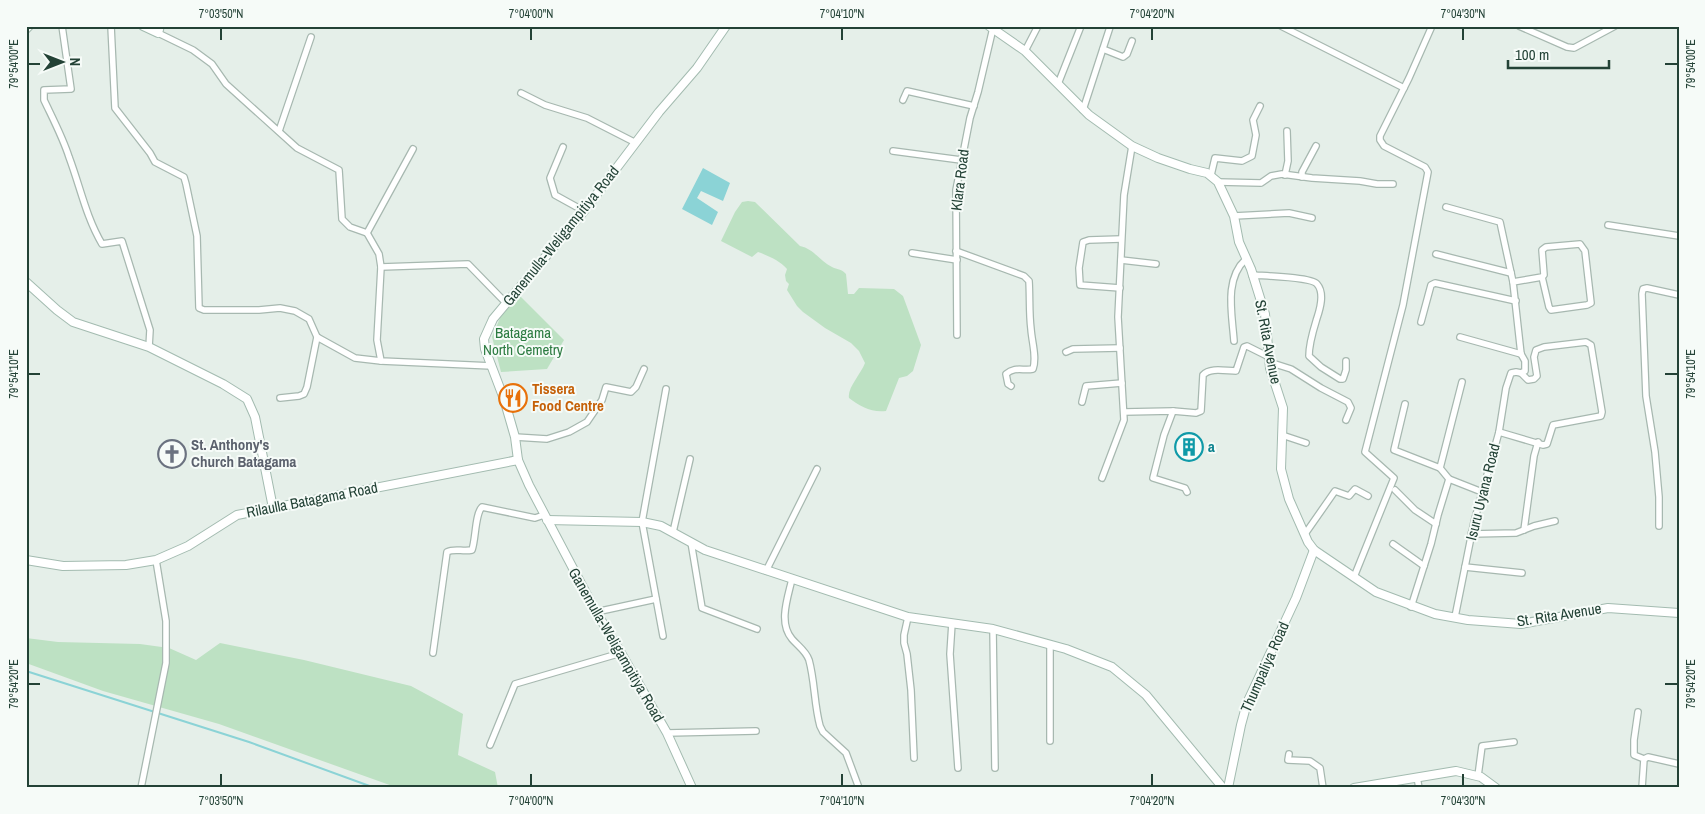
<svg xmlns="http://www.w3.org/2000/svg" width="1705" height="814" font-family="'Archivo Narrow',sans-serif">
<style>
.green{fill:#bde1c3}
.water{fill:#8bd3d6}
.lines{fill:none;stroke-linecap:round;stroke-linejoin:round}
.stream{stroke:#8bd3d6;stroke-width:2}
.street-casing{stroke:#a7b8b0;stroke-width:8}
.secondary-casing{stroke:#a3bbb0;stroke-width:10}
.street{stroke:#fff;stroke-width:5.5}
.secondary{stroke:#fff;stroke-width:8}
.ticks{fill:none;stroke:#234236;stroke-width:2}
.labels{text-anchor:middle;stroke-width:4;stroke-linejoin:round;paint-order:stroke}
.street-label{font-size:15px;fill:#234236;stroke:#f6fbf8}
.park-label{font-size:15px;fill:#2b7b40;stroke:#f6fbf8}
.food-label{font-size:15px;font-weight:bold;fill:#c56008;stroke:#f6fbf8;text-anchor:start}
.worship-label{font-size:15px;font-weight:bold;fill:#5b616d;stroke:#f6fbf8;text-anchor:start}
.culture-label{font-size:15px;font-weight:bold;fill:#0d838f;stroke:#f6fbf8;text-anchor:start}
.neatline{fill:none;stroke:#234236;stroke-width:2}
.ticks-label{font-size:12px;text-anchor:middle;fill:#234236}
</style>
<rect width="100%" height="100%" fill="#e5efe9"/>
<g class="green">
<path d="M 748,201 L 755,202 L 800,246 C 814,249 820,261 832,267 C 838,270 840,268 846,274 L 848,294 L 854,294 L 859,288 L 894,289 L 903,296 L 921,345 L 913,371 L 907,376 L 899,378 L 886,411 C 872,413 859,406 849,398 C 847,388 861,374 865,363 L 859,351 L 851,343 L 825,328 L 803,312 L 797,306 L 787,290 L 789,284 L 786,281 L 785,275 L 787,269 C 780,261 769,256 758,252 L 752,257 L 721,241 L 735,212 L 742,202 Z"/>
<polygon points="518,294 564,340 547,369 501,372 492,337 500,318"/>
<polygon points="26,638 58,642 140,644 169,648 196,660 220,643 304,660 411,686 463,714 458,755 495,772 498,788 398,788 219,724 103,691 26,663"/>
</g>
<polygon class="water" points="703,168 730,183 723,201 701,191 697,198 718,212 712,225 682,209"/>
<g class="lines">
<polyline class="stream" points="26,671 249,742 375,788"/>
<defs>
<g id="street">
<path d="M 62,26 L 71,89 L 44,90 L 44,100 C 53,119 63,138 69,157 C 80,186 86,217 102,244 L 122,241 L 150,330 L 149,347"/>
<polyline points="111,26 115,108 150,153 155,162 184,177 186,184 197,236 199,308 204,310 259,310 280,308 295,311 309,319 317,337 355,358 381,361"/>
<polyline points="1281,26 1404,88"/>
<polyline points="1519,26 1567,47 1574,48 1615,26"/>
<polyline points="158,33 193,50 212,64 226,84 297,148 339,170 342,219 350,227 367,233 379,254 381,267 377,340 381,361 492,366"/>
<polyline points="1103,49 1123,57 1127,54 1132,41"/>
<polyline points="1025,51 1038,26"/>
<polyline points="1058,84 1081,26"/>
<polyline points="521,93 545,105 587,118 636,143"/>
<polyline points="903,100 907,91 974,106"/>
<polyline points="1083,110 1110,27"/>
<polyline points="279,131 311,37"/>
<polyline points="563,147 550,178 555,195 584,211"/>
<polyline points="893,151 961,160"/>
<polyline points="1211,175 1215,158 1242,161 1252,156 1256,135 1253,120 1260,106"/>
<polyline points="1285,175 1288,161 1287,131"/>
<polyline points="1302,177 1302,172 1316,146"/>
<polyline points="1218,182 1261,183 1271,176 1282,174 1312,178 1360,181 1377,184 1393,184"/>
<polyline points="1446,207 1500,222 1513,282"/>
<polyline points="1234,216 1289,213 1312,218"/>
<polyline points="1608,225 1679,236"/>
<polyline points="367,233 413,149"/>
<path d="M 956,251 L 1024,276 L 1029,281 C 1030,297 1029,313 1031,329 C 1032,343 1037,357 1033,369 C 1023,371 1015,366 1006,374 L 1008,384 L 1011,386"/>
<polyline points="912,253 957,260"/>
<polyline points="1436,254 1511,273"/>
<polyline points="1121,260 1156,264"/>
<polyline points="381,267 468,264 505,302"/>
<path d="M 1252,275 C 1264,276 1311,277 1317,284 C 1325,293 1320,309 1317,318 C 1313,331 1309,343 1309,356 L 1321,367 L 1340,379 L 1343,379 L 1346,370 L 1346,361"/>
<polyline points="1120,288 1080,285 1079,268 1083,242 1089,240 1121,239"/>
<polyline points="1421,322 1431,285 1435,283 1516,301"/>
<polyline points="957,335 956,190 970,118 978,92 993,28"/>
<polyline points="1460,337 1521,354"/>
<path d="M 1234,341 C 1232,313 1224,279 1246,259"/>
<polyline points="1066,352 1073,349 1120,348"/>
<polyline points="1269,362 1291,369 1321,388 1348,402 1351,408 1346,420"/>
<polyline points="280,398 299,396 304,394 307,387 317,337"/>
<polyline points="1082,402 1086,386 1122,383"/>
<polyline points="1405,404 1394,450 1440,468"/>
<path d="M 1173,411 L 1196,413 L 1201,411 L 1203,375 C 1210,367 1226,371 1236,371 L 1244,347 L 1247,346 L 1269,357"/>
<polyline points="1124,412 1173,411 1164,435 1153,478 1185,488 1187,492"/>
<polyline points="1499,432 1543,445 1547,444 1553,425 1601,416 1602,412 1591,345 1586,342 1544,347 1536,350 1534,357 1537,376 1534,379 1528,380 1521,373"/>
<polyline points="1282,435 1306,443"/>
<polyline points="515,437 547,439 569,432 587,422 602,400 606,387 631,392 636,387 644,369"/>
<polyline points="1102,478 1124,420 1118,317 1124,195 1132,146"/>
<polyline points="1449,479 1482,492"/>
<polyline points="1395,490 1415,510 1436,524"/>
<polyline points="1659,526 1659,497 1655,452 1646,396 1642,294 1643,289 1647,288 1679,295"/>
<polyline points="1524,530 1534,456 1538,442"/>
<polyline points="673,532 690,459"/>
<polyline points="1305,534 1335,491 1349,496 1355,489 1368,496"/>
<polyline points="1471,534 1516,533 1534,526 1555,521"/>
<polyline points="691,542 702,608 757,629"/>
<polyline points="1393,544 1424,566"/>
<polyline points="1465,567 1522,573"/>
<polyline points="766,571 817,469"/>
<polyline points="1354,577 1394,478 1365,452 1403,305 1428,172 1425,167 1384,146 1380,140 1380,136 1409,78 1432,26"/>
<path d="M 792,579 C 788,597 778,623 792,639 C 798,646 806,651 809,660 C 815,682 814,704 820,726 L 823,732 L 846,753 L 859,788"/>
<polyline points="1411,607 1431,544 1438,515 1449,479 1440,468 1462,382"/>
<polyline points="596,612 656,599"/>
<polyline points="908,617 904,635 904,643 907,654 911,690 914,758"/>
<polyline points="1455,617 1474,522 1499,432 1506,388 1511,373 1516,372 1521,373 1525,371 1525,361 1521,354 1513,282 1542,277 1544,275 1542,250 1546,247 1580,244 1585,251 1591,303 1587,305 1551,310 1549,307 1542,277"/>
<polyline points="952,623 950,654 958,768"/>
<polyline points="993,629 995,768"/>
<polyline points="663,636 642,522 666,389"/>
<path d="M 433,653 L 447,552 C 454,548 463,552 472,550 C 476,538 475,514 482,507 L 535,518 L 544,515"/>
<polyline points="1638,712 1634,740 1634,755 1644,759 1642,788"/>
<polyline points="667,733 756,731"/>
<polyline points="1050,741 1050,645"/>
<polyline points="490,745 515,684 621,653"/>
<polyline points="1289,754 1288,760 1310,761 1320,768 1323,788"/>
<polyline points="1644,759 1648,757 1679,764"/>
<polyline points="1478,776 1482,746 1514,742"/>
<polyline points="1417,777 1419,788"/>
<polyline points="141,788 166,663 166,621 156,560"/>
</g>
<g id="secondary">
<polyline points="143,26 158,33 160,26"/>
<polyline points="989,26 1025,51 1089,115 1132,146 1158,158 1190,169 1207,173 1218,182 1234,216 1239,242 1251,269 1265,314 1270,368 1283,408 1281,469 1289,499 1308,542 1314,550 1376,592 1435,614 1468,620 1521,624 1608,608 1679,613"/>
<polyline points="26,29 29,26"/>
<polyline points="26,282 57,310 73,322 149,347 223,384 247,399 255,417 273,508"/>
<polyline points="547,520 642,522 661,526 705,550 908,617 993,629 1066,649 1112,667 1146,695 1223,788"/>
<polyline points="26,560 63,566 126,565 156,560 188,546 237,515 518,460"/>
<polyline points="692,788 667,733 621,653 595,610 529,485 518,460 515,437 504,399 485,349 484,339 493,319 584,211 659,112 697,68 726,26"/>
<polyline points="1228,788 1241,725 1247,703 1296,598 1314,550"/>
<polyline points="1354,788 1456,771 1481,777 1496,788"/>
</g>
</defs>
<use href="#street" class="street-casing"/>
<use href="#secondary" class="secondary-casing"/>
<use href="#street" class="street"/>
<use href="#secondary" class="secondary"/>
</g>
<path class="ticks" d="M 221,28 L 221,40M 531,28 L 531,40M 842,28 L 842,40M 1152,28 L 1152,40M 1463,28 L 1463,40M 28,64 L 40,64M 1665,64 L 1678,64M 28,374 L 40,374M 1665,374 L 1678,374M 28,684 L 40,684M 1665,684 L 1678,684M 221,774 L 221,786M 531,774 L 531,786M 842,774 L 842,786M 1152,774 L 1152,786M 1463,774 L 1463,786"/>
<defs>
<symbol id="restaurant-ring" viewBox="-11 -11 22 22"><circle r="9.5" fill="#f6fbf8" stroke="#e8710a" stroke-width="1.5"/><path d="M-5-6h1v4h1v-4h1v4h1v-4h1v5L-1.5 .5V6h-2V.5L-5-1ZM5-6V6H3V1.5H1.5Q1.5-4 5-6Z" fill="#e8710a"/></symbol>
<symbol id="building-ring" viewBox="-11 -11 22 22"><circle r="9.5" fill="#f6fbf8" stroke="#0f9aa8" stroke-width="1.5"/><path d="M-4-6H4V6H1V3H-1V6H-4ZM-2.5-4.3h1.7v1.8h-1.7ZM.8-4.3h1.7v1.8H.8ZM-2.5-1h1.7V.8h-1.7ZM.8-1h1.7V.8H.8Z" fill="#0f9aa8"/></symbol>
<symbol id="church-ring" viewBox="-11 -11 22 22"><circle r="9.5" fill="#f6fbf8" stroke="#6b7280" stroke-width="1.5"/><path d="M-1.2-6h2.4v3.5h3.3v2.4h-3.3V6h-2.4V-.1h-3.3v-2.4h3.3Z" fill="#6b7280"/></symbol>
</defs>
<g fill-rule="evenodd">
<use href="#restaurant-ring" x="497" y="382" width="32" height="32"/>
<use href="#building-ring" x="1173" y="431" width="32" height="32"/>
<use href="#church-ring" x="156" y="438" width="32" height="32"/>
</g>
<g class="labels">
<g class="street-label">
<text transform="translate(960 180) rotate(-83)" y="5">Klara Road</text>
<text transform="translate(561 236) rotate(-51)" y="5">Ganemulla-Weligampitiya Road</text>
<text transform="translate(1268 342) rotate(79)" y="5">St. Rita Avenue</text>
<text transform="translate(1483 492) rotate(-76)" y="5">Isuru Uyana Road</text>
<text transform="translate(312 500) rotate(-11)" y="5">Rilaulla Batagama Road</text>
<text transform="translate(1559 615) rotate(-9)" y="5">St. Rita Avenue</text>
<text transform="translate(616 645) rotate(60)" y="5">Ganemulla-Weligampitiya Road</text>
<text transform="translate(1265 667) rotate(-66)" y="5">Thumpaliya Road</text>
</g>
<g class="park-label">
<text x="523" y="338">Batagama<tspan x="523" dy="17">North Cemetry</tspan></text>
</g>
<g class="food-label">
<text x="532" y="394">Tissera<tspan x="532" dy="17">Food Centre</tspan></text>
</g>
<g class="worship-label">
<text x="191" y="450">St. Anthony's<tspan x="191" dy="17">Church Batagama</tspan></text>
</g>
<g class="culture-label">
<text x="1208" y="452">a</text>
</g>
</g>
<rect width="1705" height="814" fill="none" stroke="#f6fbf8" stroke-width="55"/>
<g transform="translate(62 62) rotate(90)" stroke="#f6fbf8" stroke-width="4" paint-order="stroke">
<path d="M0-4L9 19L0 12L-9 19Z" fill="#234236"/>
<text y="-8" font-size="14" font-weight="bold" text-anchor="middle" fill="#234236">N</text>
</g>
<path d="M1508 60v8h101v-8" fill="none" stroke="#234236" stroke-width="2.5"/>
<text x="1515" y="60" font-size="15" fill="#234236" stroke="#f6fbf8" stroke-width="4" paint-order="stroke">100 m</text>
<rect x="28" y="28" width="1650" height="758" class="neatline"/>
<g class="ticks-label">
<text x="221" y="18">7°03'50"N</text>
<text x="531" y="18">7°04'00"N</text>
<text x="842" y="18">7°04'10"N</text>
<text x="1152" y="18">7°04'20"N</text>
<text x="1463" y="18">7°04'30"N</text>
<text transform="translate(1691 64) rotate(-90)" y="4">79°54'00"E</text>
<text transform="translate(14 64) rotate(-90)" y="4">79°54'00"E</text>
<text transform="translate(1691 374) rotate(-90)" y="4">79°54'10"E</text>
<text transform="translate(14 374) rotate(-90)" y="4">79°54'10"E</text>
<text transform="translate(1691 684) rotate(-90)" y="4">79°54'20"E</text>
<text transform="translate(14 684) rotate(-90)" y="4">79°54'20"E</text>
<text x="221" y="805">7°03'50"N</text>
<text x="531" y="805">7°04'00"N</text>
<text x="842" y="805">7°04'10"N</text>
<text x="1152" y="805">7°04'20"N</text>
<text x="1463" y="805">7°04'30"N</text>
</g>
</svg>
